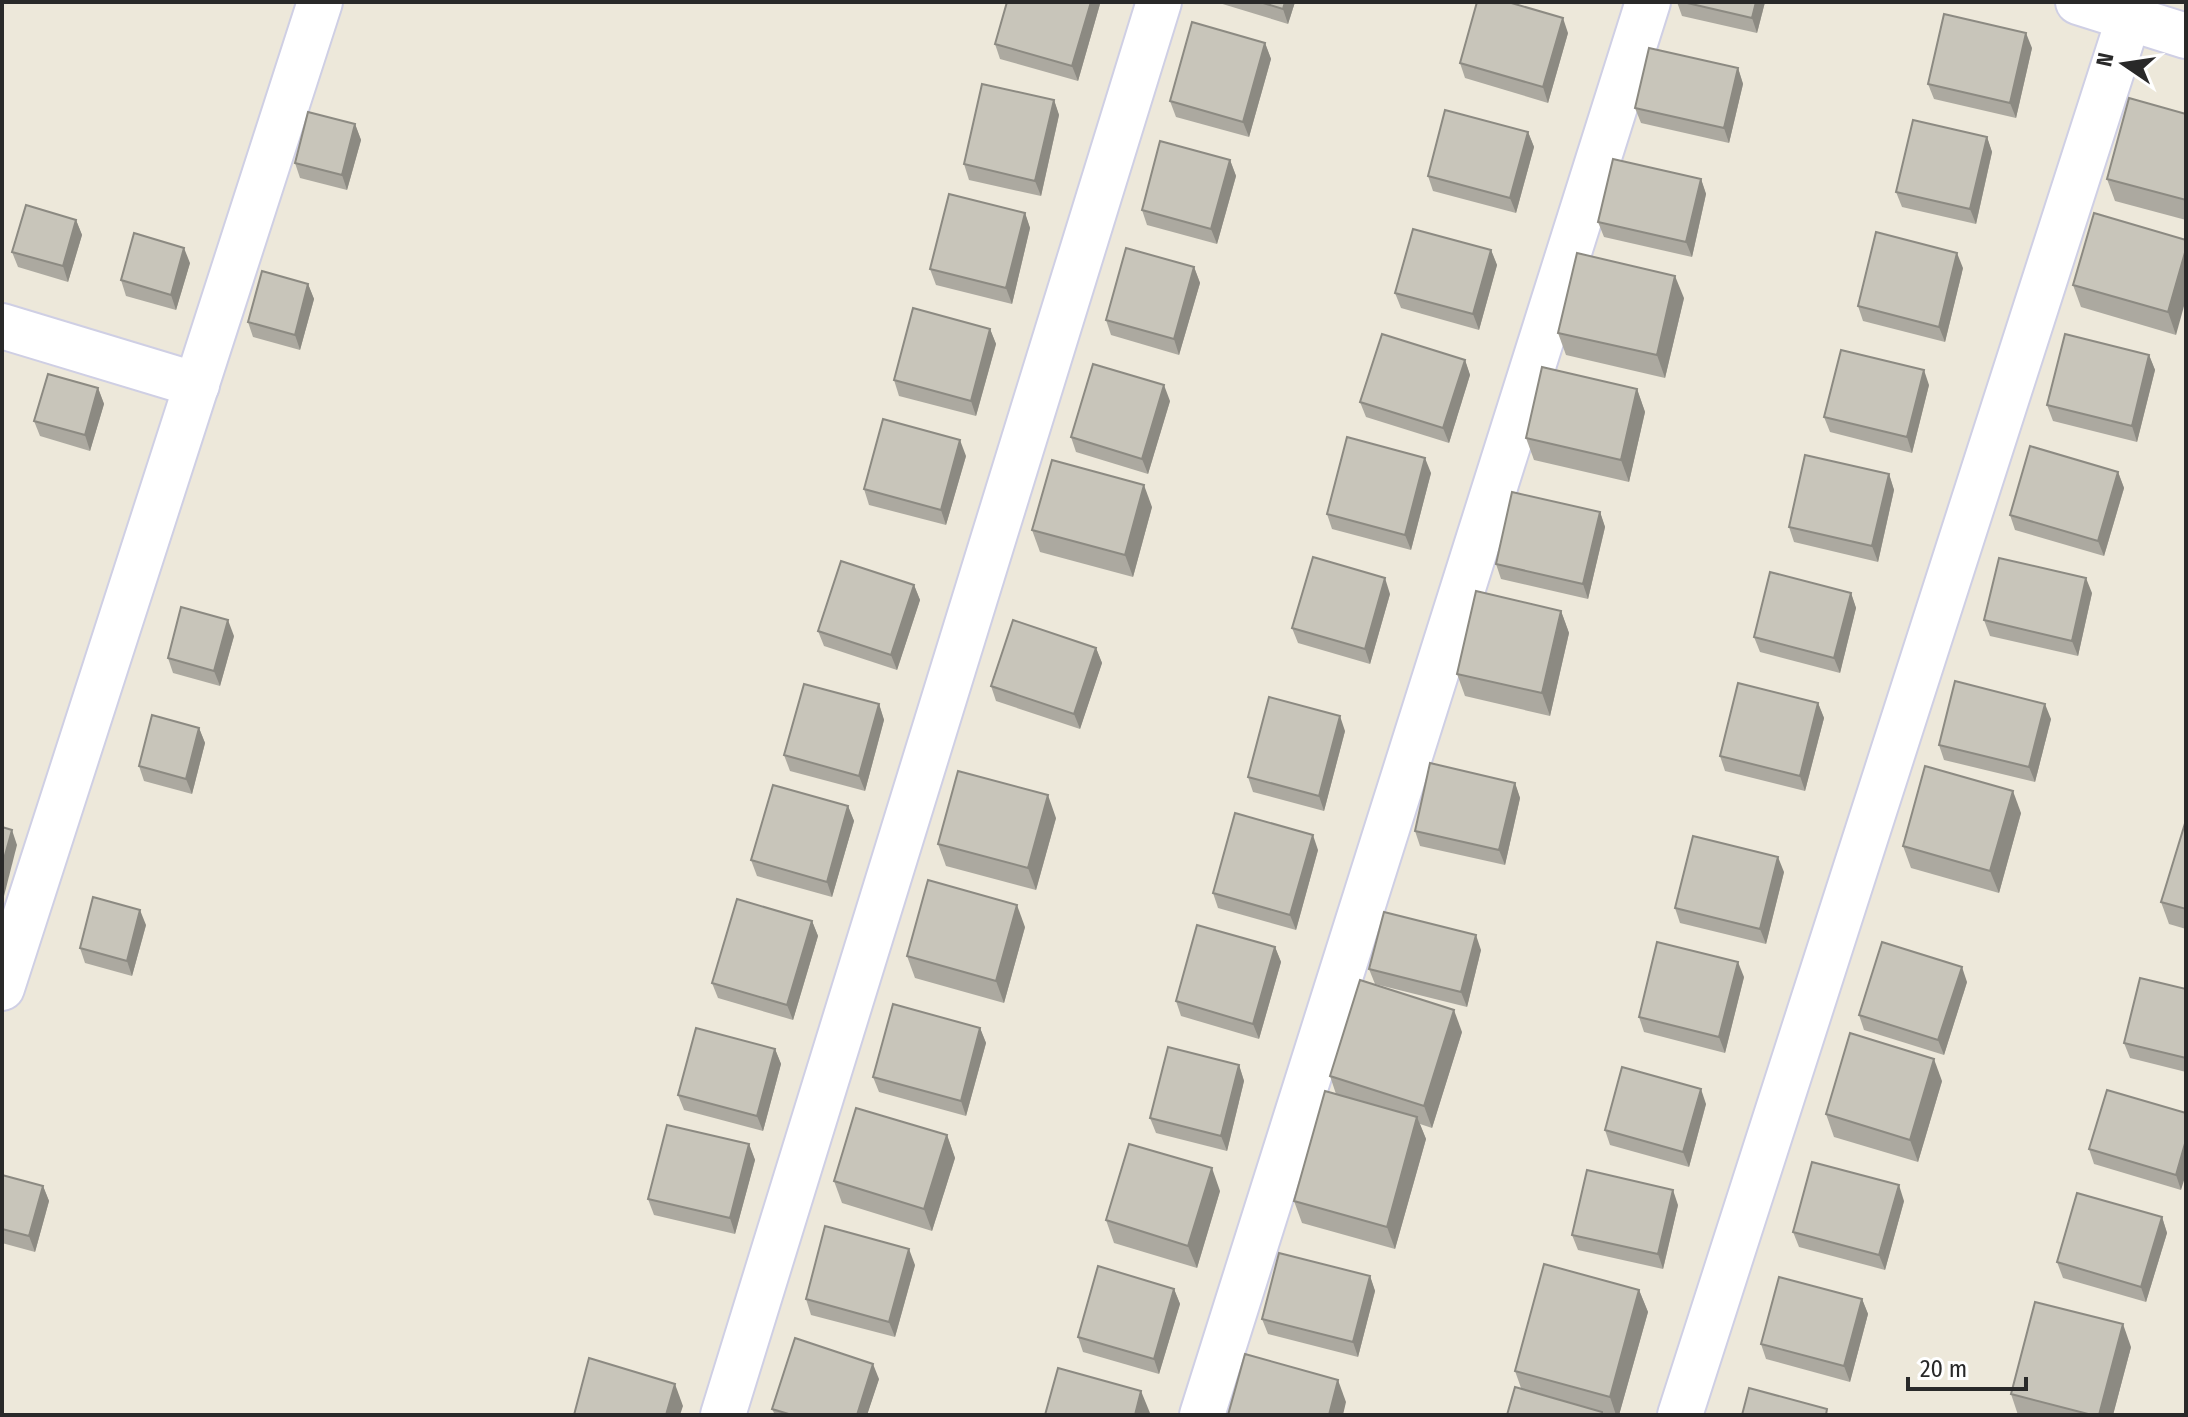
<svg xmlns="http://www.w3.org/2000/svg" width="2188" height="1417" font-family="'Fira Sans Condensed',sans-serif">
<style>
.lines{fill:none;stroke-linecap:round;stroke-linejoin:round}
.minor-casing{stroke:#cfcfe4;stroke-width:48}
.minor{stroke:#fff;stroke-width:44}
.wall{fill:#aca9a0}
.shaded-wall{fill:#8c8a82}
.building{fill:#c8c5ba;stroke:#8c8a82;stroke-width:2}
</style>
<rect width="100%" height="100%" fill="#ede8da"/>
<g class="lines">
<defs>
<g id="minor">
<polyline points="2078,2 2186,36"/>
<polyline points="2,326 197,385"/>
<polyline points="2,988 320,2"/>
<polyline points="723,1415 1159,2"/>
<polyline points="1202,1415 1648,2"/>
<polyline points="1680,1415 2134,2"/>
</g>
</defs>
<use href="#minor" class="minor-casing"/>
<use href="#minor" class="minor"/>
</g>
<g class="wall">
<polygon points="1216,2 1295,2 1288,24"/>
<polygon points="1677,2 1765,2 1757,33 1682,16"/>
<polygon points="1100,4 1078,81 1000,59 995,44"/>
<polygon points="1568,33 1548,103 1465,78 1460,63"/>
<polygon points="1265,43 1271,59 1249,137 1176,117 1170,101"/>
<polygon points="2032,48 2016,118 1934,99 1928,84"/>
<polygon points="1738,68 1743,84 1729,143 1641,123 1635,108"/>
<polygon points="1054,100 1059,115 1041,196 969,180 964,164"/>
<polygon points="2186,114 2186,220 2115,201 2107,179"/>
<polygon points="355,124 361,140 347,190 300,178 295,163"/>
<polygon points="1528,132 1534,147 1516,213 1433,191 1428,176"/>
<polygon points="1987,137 1992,152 1976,224 1902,207 1896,192"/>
<polygon points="1230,160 1236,176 1217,244 1147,225 1142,210"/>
<polygon points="1701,179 1706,194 1692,257 1604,237 1598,222"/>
<polygon points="1025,213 1030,228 1012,304 936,285 930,269"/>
<polygon points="76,220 82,235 68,282 18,267 12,252"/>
<polygon points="2186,240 2176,335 2081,307 2073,285"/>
<polygon points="1491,250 1497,265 1479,330 1401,308 1395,293"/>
<polygon points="190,263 176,310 126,296 121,280"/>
<polygon points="1194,267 1200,283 1179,355 1111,335 1106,320"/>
<polygon points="1963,268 1945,342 1863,321 1858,306"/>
<polygon points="308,284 314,299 300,350 253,337 248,322"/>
<polygon points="1684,298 1665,378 1566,355 1558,333"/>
<polygon points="990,329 996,344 976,416 899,396 894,380"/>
<polygon points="2149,355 2155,370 2137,442 2053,421 2047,405"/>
<polygon points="1465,360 1470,375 1449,443 1366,417 1360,402"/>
<polygon points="1929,385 1912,453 1830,432 1824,417"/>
<polygon points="98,388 104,404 90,451 40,436 34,421"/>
<polygon points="1637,389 1645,412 1629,482 1534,460 1526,438"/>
<polygon points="1170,401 1148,474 1076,452 1071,437"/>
<polygon points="966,456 946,525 869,505 864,489"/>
<polygon points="2118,472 2124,488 2104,556 2015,530 2010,515"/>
<polygon points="1431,473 1411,550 1332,529 1327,514"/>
<polygon points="1889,474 1894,490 1878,562 1794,542 1789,527"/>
<polygon points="1152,507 1133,577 1040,552 1032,530"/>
<polygon points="1600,512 1605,527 1588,599 1501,579 1496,564"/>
<polygon points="914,585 920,600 897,670 824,646 818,631"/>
<polygon points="1851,593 1856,608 1840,673 1760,652 1754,637"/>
<polygon points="2092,593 2078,656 1990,636 1984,620"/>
<polygon points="1390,594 1370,664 1298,643 1292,628"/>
<polygon points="1561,611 1569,633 1550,716 1465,696 1457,674"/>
<polygon points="234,636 220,686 173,673 168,658"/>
<polygon points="1096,648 1102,663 1080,729 996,701 991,686"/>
<polygon points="1818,703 1824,718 1805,791 1725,771 1720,756"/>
<polygon points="879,704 884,720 865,791 790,771 784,755"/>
<polygon points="2051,719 2035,782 1944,760 1939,745"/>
<polygon points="199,728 205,743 192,794 144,781 139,766"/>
<polygon points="1345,731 1324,811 1253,792 1248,777"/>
<polygon points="1515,783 1520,798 1505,865 1420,846 1415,831"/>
<polygon points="848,806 854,821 832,897 757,876 751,860"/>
<polygon points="2021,813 1999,893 1911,868 1903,846"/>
<polygon points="1056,818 1036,890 946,866 938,844"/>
<polygon points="2186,820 2186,929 2169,924 2161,902"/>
<polygon points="1318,850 1296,930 1218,908 1213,893"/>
<polygon points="1784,872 1766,944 1680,923 1675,908"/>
<polygon points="812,921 818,936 793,1020 718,998 712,983"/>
<polygon points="146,925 132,976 85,963 80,948"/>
<polygon points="1025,927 1004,1003 915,978 907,956"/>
<polygon points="1275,947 1281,962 1259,1039 1181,1016 1176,1001"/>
<polygon points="1481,950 1467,1007 1375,984 1369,969"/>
<polygon points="1744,977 1725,1053 1644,1032 1639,1017"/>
<polygon points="1967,982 1944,1055 1864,1030 1859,1015"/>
<polygon points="2186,989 2186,1072 2130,1058 2124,1043"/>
<polygon points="980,1028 986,1043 966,1116 879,1092 873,1077"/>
<polygon points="1462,1032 1432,1128 1420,1124 1426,1139 1395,1249 1302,1223 1294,1201 1336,1094 1330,1076"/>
<polygon points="775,1049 781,1064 763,1131 684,1110 678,1095"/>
<polygon points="1239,1065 1244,1081 1227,1151 1156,1133 1150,1118"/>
<polygon points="1942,1081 1918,1162 1834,1137 1826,1114"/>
<polygon points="1706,1104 1689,1167 1610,1145 1605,1130"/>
<polygon points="2186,1113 2181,1190 2094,1164 2089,1149"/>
<polygon points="947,1135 955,1158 932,1231 842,1203 834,1181"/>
<polygon points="749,1144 755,1160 735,1234 654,1215 648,1199"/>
<polygon points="2,1175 43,1186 49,1201 35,1252 2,1243"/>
<polygon points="1220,1191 1197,1268 1114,1243 1106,1220"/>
<polygon points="1904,1201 1885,1270 1799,1247 1793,1232"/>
<polygon points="1678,1205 1663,1269 1578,1250 1572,1235"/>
<polygon points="2162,1217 2167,1233 2146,1302 2063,1278 2057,1262"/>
<polygon points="915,1265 895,1337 811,1315 806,1299"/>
<polygon points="1370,1276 1375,1291 1358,1357 1268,1334 1262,1319"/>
<polygon points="1174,1289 1180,1304 1159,1374 1083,1352 1078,1337"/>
<polygon points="1639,1290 1648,1312 1619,1415 1507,1415 1521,1388 1515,1371"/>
<polygon points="1862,1299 1868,1314 1850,1382 1766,1359 1761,1344"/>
<polygon points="2131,1347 2113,1415 2018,1415 2011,1394"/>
<polygon points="879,1379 867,1415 775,1415 772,1409"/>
</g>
<g class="shaded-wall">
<polygon points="1091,2 1100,2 1100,4 1078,81 1072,66"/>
<polygon points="1285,2 1295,2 1288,24 1283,9"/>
<polygon points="1756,2 1765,2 1757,33 1752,18"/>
<polygon points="1563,18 1568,33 1548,103 1543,87"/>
<polygon points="2026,33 2032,48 2016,118 2010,103"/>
<polygon points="1265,43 1271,59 1249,137 1243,122"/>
<polygon points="1738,68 1743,84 1729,143 1724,128"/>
<polygon points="1054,100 1059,115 1041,196 1035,181"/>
<polygon points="355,124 361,140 347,190 342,175"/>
<polygon points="1528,132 1534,147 1516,213 1510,198"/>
<polygon points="1987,137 1992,152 1976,224 1970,209"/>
<polygon points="1230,160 1236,176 1217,244 1211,229"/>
<polygon points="1701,179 1706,194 1692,257 1686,242"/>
<polygon points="1025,213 1030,228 1012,304 1006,288"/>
<polygon points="76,220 82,235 68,282 63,266"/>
<polygon points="184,248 190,263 176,310 171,295"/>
<polygon points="2186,249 2186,299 2176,335 2168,312"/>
<polygon points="1491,250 1497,265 1479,330 1473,314"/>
<polygon points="1957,253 1963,268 1945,342 1939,327"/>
<polygon points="1194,267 1200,283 1179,355 1174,339"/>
<polygon points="1675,276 1684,298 1665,378 1657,355"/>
<polygon points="308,284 314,299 300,350 295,335"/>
<polygon points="990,329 996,344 976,416 971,401"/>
<polygon points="2149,355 2155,370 2137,442 2132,426"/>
<polygon points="1465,360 1470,375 1449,443 1443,428"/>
<polygon points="1924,370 1929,385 1912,453 1907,437"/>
<polygon points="1164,385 1170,401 1148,474 1142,459"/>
<polygon points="98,388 104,404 90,451 85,435"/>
<polygon points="1637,389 1645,412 1629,482 1621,460"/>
<polygon points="960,440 966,456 946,525 941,510"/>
<polygon points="1425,458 1431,473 1411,550 1405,535"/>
<polygon points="2118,472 2124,488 2104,556 2098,541"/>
<polygon points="1889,474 1894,490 1878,562 1872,546"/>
<polygon points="1144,485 1152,507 1133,577 1125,555"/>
<polygon points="1600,512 1605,527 1588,599 1583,584"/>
<polygon points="1385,578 1390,594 1370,664 1365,649"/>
<polygon points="2086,578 2092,593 2078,656 2072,641"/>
<polygon points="914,585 920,600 897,670 891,655"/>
<polygon points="1851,593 1856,608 1840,673 1834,658"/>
<polygon points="1561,611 1569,633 1550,716 1542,693"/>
<polygon points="228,620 234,636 220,686 214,671"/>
<polygon points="1096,648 1102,663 1080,729 1074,714"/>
<polygon points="1818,703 1824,718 1805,791 1800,776"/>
<polygon points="879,704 884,720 865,791 859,776"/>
<polygon points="2045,704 2051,719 2035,782 2029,767"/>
<polygon points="1340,716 1345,731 1324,811 1319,796"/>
<polygon points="199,728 205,743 192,794 186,779"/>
<polygon points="1515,783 1520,798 1505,865 1499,850"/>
<polygon points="2013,791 2021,813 1999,893 1990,871"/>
<polygon points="1048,795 1056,818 1036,890 1028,868"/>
<polygon points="848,806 854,821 832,897 827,882"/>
<polygon points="12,830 17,845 4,896 2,891 2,866"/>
<polygon points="1313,835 1318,850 1296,930 1290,915"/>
<polygon points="1778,857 1784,872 1766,944 1760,929"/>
<polygon points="1017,905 1025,927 1004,1003 996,981"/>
<polygon points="140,910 146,925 132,976 127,961"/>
<polygon points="812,921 818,936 793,1020 787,1005"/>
<polygon points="1476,935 1481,950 1467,1007 1461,992"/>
<polygon points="1275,947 1281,962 1259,1039 1253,1024"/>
<polygon points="1738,962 1744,977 1725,1053 1719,1037"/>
<polygon points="1962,967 1967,982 1944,1055 1938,1040"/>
<polygon points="1454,1010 1462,1032 1432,1128 1424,1106"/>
<polygon points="980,1028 986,1043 966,1116 961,1101"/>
<polygon points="775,1049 781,1064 763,1131 757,1116"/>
<polygon points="1934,1059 1942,1081 1918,1162 1910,1140"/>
<polygon points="1239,1065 1244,1081 1227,1151 1221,1136"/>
<polygon points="1701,1089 1706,1104 1689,1167 1683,1152"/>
<polygon points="1417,1117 1426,1139 1395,1249 1387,1227"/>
<polygon points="947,1135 955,1158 932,1231 924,1209"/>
<polygon points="2186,1140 2186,1174 2181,1190 2176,1175"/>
<polygon points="749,1144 755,1160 735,1234 730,1218"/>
<polygon points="1212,1168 1220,1191 1197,1268 1188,1246"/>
<polygon points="1899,1185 1904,1201 1885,1270 1879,1255"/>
<polygon points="43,1186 49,1201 35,1252 29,1236"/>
<polygon points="1673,1190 1678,1205 1663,1269 1658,1254"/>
<polygon points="2162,1217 2167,1233 2146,1302 2141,1287"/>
<polygon points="909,1249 915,1265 895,1337 889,1322"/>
<polygon points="1370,1276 1375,1291 1358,1357 1353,1342"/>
<polygon points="1174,1289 1180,1304 1159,1374 1154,1359"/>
<polygon points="1639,1290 1648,1312 1619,1415 1616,1415 1610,1397"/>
<polygon points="1862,1299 1868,1314 1850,1382 1844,1366"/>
<polygon points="2123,1324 2131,1347 2113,1415 2099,1415"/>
<polygon points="873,1364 879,1379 867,1415 857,1415"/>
<polygon points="1338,1380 1346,1402 1343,1415 1329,1415"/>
<polygon points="675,1384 683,1406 680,1415 666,1415"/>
<polygon points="1141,1391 1150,1413 1149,1415 1135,1415"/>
</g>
<g class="building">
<polygon points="1007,2 1091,2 1072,66 995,44"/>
<polygon points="1260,2 1285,2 1283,9"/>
<polygon points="1477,2 1508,2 1563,18 1543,87 1460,63"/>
<polygon points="1683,2 1756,2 1752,18"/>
<polygon points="1944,14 2026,33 2010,103 1928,84"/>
<polygon points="1192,22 1265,43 1243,122 1170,101"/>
<polygon points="1649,48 1738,68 1724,128 1635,108"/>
<polygon points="982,84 1054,100 1035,181 964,164"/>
<polygon points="2129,98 2186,114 2186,200 2107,179"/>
<polygon points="1445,110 1528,132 1510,198 1428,176"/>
<polygon points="308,112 355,124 342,175 295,163"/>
<polygon points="1913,120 1987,137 1970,209 1896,192"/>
<polygon points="1160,141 1230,160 1211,229 1142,210"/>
<polygon points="1613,159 1701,179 1686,242 1598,222"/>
<polygon points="949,194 1025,213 1006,288 930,269"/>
<polygon points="26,205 76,220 63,266 12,252"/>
<polygon points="2094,213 2186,240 2186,249 2168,312 2073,285"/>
<polygon points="1413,229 1491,250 1473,314 1395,293"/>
<polygon points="1876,232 1957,253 1939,327 1858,306"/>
<polygon points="134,233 184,248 171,295 121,280"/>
<polygon points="1126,248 1194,267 1174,339 1106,320"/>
<polygon points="1577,253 1675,276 1657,355 1558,333"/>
<polygon points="262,271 308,284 295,335 248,322"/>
<polygon points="913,308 990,329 971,401 894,380"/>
<polygon points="1382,334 1465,360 1443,428 1360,402"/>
<polygon points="2065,334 2149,355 2132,426 2047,405"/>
<polygon points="1841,350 1924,370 1907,437 1824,417"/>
<polygon points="1093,364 1164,385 1142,459 1071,437"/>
<polygon points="1542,367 1637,389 1621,460 1526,438"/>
<polygon points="48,374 98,388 85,435 34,421"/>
<polygon points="883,419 960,440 941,510 864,489"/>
<polygon points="1347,437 1425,458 1405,535 1327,514"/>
<polygon points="2030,446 2118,472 2098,541 2010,515"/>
<polygon points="1805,455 1889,474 1872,546 1789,527"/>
<polygon points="1052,460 1144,485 1125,555 1032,530"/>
<polygon points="1512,492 1600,512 1583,584 1496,564"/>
<polygon points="1313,557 1385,578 1365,649 1292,628"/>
<polygon points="1999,558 2086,578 2072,641 1984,620"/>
<polygon points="841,561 914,585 891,655 818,631"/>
<polygon points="1770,572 1851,593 1834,658 1754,637"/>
<polygon points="1476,591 1561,611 1542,693 1457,674"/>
<polygon points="181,607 228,620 214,671 168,658"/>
<polygon points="1013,620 1096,648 1074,714 991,686"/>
<polygon points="1955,681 2045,704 2029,767 1939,745"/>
<polygon points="1738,683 1818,703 1800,776 1720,756"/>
<polygon points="804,684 879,704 859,776 784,755"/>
<polygon points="1269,697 1340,716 1319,796 1248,777"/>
<polygon points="152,715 199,728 186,779 139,766"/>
<polygon points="1430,763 1515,783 1499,850 1415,831"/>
<polygon points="1925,766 2013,791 1990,871 1903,846"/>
<polygon points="958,771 1048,795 1028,868 938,844"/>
<polygon points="773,785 848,806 827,882 751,860"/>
<polygon points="1235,813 1313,835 1290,915 1213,893"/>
<polygon points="2186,820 2186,909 2161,902"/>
<polygon points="2,827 12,830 2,866"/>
<polygon points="1693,836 1778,857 1760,929 1675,908"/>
<polygon points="928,880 1017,905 996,981 907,956"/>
<polygon points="93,897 140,910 127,961 80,948"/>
<polygon points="737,899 812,921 787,1005 712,983"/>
<polygon points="1384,912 1476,935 1461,992 1369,969"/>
<polygon points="1197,925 1275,947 1253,1024 1176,1001"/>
<polygon points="1657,942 1738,962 1719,1037 1639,1017"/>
<polygon points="1882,942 1962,967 1938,1040 1859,1015"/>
<polygon points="2140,978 2186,989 2186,1058 2124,1043"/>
<polygon points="1360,980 1454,1010 1424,1106 1330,1076"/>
<polygon points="893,1004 980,1028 961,1101 873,1077"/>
<polygon points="696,1028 775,1049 757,1116 678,1095"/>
<polygon points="1850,1033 1934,1059 1910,1140 1826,1114"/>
<polygon points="1168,1047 1239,1065 1221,1136 1150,1118"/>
<polygon points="1622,1067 1701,1089 1683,1152 1605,1130"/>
<polygon points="2107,1090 2186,1113 2186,1140 2176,1175 2089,1149"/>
<polygon points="1325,1091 1417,1117 1387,1227 1294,1201"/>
<polygon points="856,1108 947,1135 924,1209 834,1181"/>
<polygon points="667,1125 749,1144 730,1218 648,1199"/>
<polygon points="1129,1144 1212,1168 1188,1246 1106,1220"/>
<polygon points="1812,1162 1899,1185 1879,1255 1793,1232"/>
<polygon points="1587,1170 1673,1190 1658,1254 1572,1235"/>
<polygon points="2,1175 43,1186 29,1236 2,1229"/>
<polygon points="2077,1193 2162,1217 2141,1287 2057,1262"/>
<polygon points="825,1226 909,1249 889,1322 806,1299"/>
<polygon points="1279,1253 1370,1276 1353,1342 1262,1319"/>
<polygon points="1544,1264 1639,1290 1610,1397 1515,1371"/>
<polygon points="1098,1266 1174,1289 1154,1359 1078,1337"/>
<polygon points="1779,1277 1862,1299 1844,1366 1761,1344"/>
<polygon points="2035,1302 2123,1324 2099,1415 2092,1415 2011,1394"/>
<polygon points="795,1338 873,1364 857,1415 792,1415 772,1409"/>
<polygon points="1245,1354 1338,1380 1329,1415 1228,1415"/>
<polygon points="589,1358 675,1384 666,1415 574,1415"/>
<polygon points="1058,1368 1141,1391 1135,1415 1045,1415"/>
<polygon points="1515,1387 1602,1412 1602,1415 1507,1415"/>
<polygon points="1749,1388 1827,1409 1826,1415 1742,1415"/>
</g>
<rect width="2188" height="1417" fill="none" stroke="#292929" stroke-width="8"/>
<g transform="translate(2124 64) rotate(283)" stroke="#ffffff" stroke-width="6" paint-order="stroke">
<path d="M0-6L14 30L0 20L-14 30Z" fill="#292929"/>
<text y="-12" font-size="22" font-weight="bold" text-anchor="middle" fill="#292929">N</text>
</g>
<path d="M1908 1377v12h118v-12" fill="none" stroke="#292929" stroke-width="4"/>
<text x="1920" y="1377" font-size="24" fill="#292929" stroke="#ffffff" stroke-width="6" paint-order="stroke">20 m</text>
</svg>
